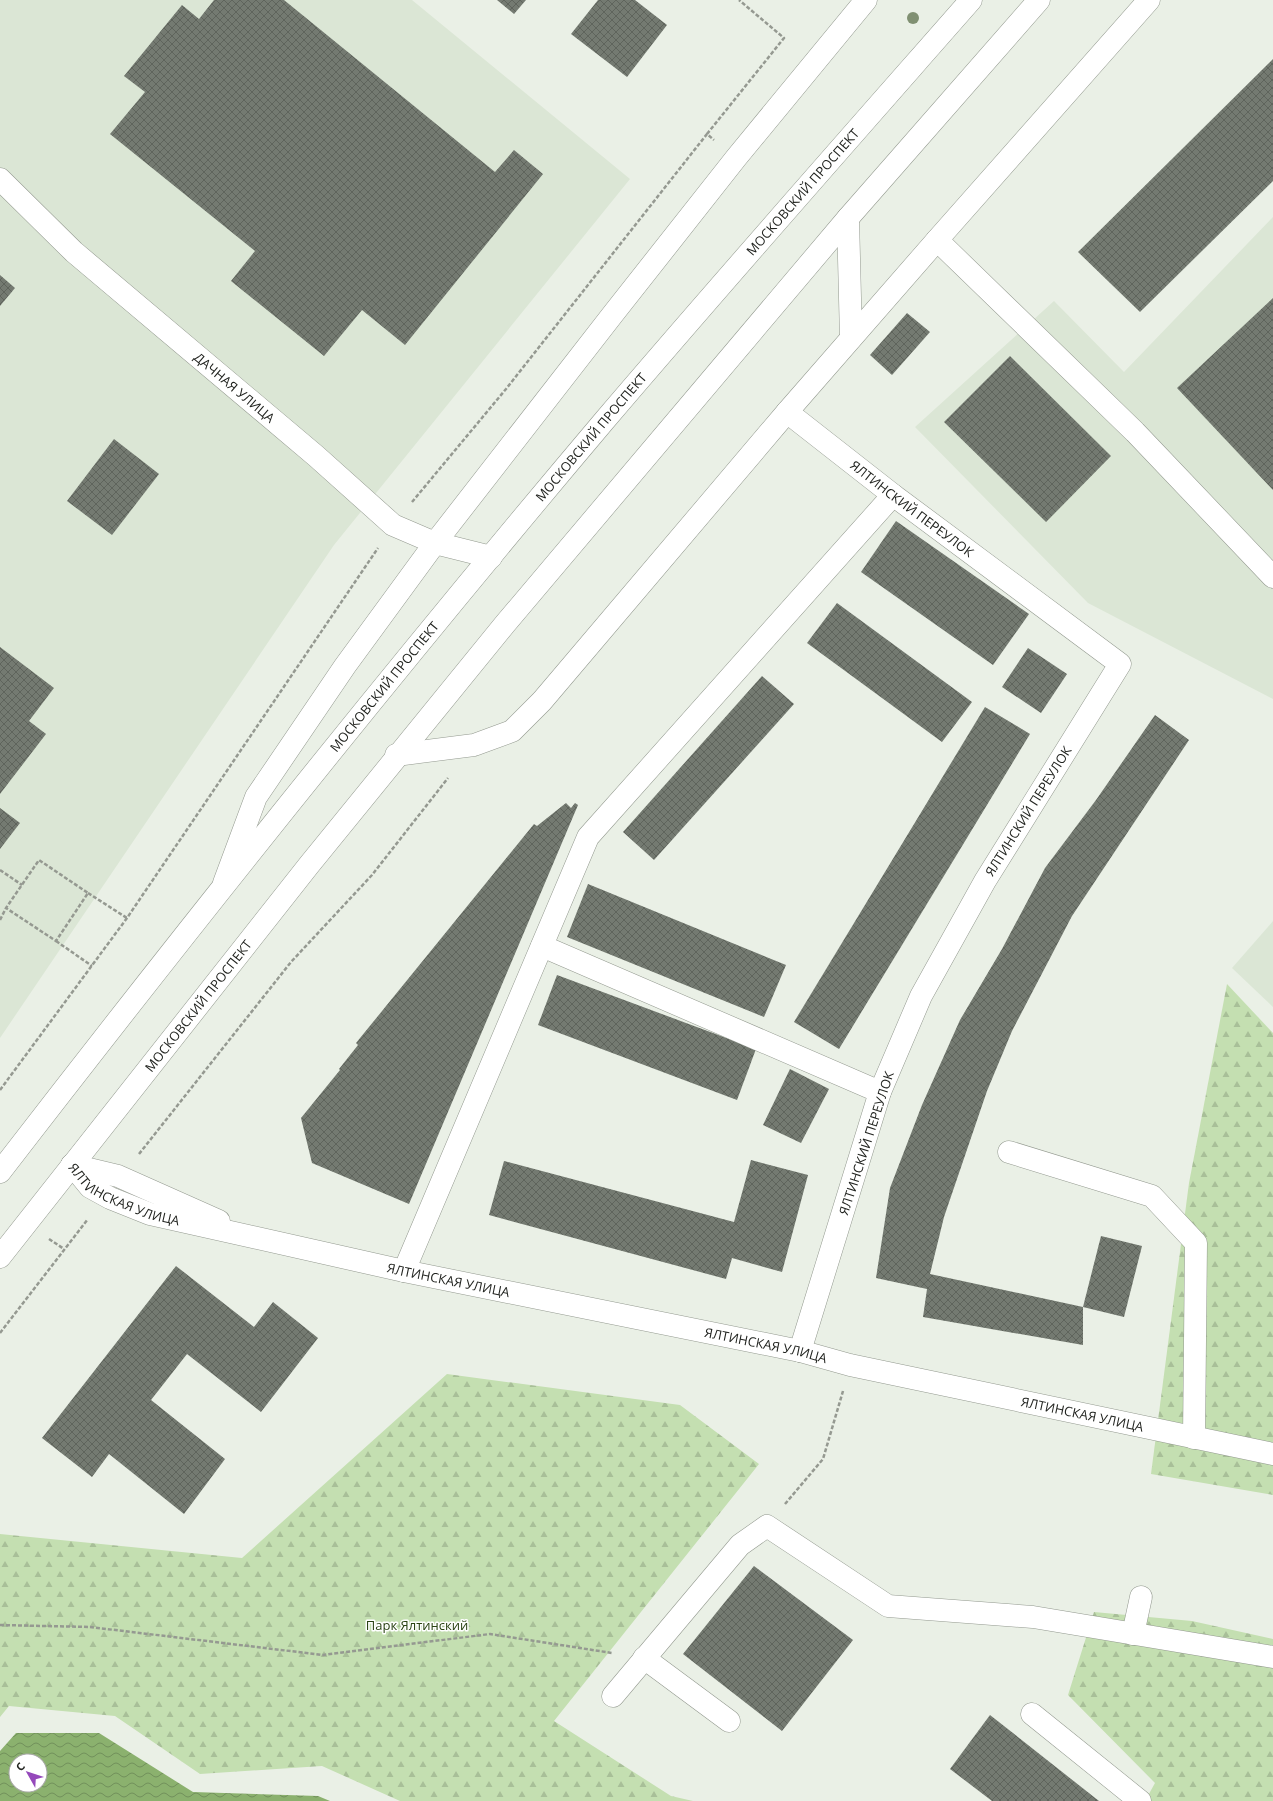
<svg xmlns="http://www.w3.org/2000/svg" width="1273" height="1801" font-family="'Open Sans',sans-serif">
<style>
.built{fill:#dbe6d5}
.forest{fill:url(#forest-firs)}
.water{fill:url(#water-waves);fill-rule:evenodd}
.building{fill:url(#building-cross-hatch)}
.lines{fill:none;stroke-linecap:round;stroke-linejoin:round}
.minor-casing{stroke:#93998f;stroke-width:23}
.major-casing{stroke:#93998f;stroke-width:23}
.path{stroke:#959991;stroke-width:2.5;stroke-dasharray:4 2;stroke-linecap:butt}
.minor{stroke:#fff;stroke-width:22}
.major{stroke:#fff;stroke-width:22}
.tree{fill:#809072}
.labels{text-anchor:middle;stroke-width:3;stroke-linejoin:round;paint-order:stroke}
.street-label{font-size:13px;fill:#222420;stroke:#fff}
.park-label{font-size:13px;fill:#294213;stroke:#fff}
</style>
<defs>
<pattern id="forest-firs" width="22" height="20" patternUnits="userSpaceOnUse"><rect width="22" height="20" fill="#c4dfb1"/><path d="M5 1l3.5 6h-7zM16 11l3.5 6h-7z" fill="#a8bf98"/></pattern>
<pattern id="water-waves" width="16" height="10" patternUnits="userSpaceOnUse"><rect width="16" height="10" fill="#8bb16e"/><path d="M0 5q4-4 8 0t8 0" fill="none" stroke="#71905a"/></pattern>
<pattern id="building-cross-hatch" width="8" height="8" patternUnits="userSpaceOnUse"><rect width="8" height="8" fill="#747a71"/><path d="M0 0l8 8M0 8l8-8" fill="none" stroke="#5f645c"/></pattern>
</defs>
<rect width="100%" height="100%" fill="#eaf0e6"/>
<g class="built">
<polygon points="0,0 412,0 630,179 334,545 0,1038"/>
<polygon points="1273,217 1273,699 1088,603 915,427 1054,301 1124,372"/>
<polygon points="1273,921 1273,1007 1232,968"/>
</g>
<g class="forest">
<polygon points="1227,984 1273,1033 1273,1495 1151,1474 1189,1183"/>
<polygon points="447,1374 680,1405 759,1464 554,1721 671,1796 693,1801 400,1801 322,1766 200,1774 115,1716 9,1706 0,1717 0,1534 242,1558"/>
<polygon points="1094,1612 1192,1621 1273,1639 1273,1801 1145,1801 1155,1783 1068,1695"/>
</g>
<path class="water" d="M 16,1733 L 99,1733 L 193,1792 L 318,1796 L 330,1801 L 0,1801 L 0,1751 ZM 16,1761 L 40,1761 L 40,1785 L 16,1785 Z"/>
<g class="building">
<polygon points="214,0 284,0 495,172 514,150 543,174 405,345 362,310 324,356 231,281 255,251 110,134 145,92 124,76 182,5 199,19"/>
<polygon points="497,0 526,0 514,14"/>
<polygon points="598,0 635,0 667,25 627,77 571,34"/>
<polygon points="1273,59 1273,181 1140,312 1078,252"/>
<polygon points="0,275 15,288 0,306"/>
<polygon points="1273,298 1273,490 1177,388"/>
<polygon points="907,313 930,332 892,375 870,355"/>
<polygon points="1010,356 1111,456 1046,522 944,422"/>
<polygon points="114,439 159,474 112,535 67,501"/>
<polygon points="896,521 1029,614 993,665 861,572"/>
<polygon points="837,603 972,702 942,742 807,643"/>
<polygon points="0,647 54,688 29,721 46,734 0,794"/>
<polygon points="1028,648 1067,674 1041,713 1002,687"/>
<polygon points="762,676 794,704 654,860 623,832"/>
<polygon points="985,707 1030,734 839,1049 794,1022"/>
<polygon points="1155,715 1189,740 1072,916 1012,1031 987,1091 944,1217 930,1274 1083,1307 1083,1345 923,1317 927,1289 876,1278 890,1188 922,1105 960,1020 1002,949 1045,868 1096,800"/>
<polygon points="566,803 571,808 575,803 578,805 409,1204 312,1163 301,1118 340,1070 339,1069 358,1045 356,1043 534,824 537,826"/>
<polygon points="0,808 20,823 0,849"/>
<polygon points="588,884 786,965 764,1017 567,937"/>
<polygon points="557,975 756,1049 737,1100 538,1025"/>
<polygon points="790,1069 829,1089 801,1143 763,1125"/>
<polygon points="751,1160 808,1175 782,1272 732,1258 726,1279 489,1215 504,1161 734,1222"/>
<polygon points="1101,1236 1142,1246 1124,1317 1083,1307"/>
<polygon points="176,1266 254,1327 273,1302 318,1338 261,1412 187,1354 151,1400 225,1459 184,1514 109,1454 92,1477 42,1438"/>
<polygon points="754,1566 853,1640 782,1731 683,1654"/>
<polygon points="990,1715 1099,1801 992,1801 950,1769"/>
</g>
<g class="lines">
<defs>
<g id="minor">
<path id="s1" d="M 0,179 L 74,252 L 316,456 L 393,525 L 435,543 L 491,557"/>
<polyline points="848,218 851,338"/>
<polyline points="937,240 1135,432 1273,577"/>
<path id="s2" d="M 787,412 L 893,495 L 1120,664 L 985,881 L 921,996 L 880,1092 L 800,1351"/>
<polyline points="396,755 474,745 512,731 542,701 787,412 937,240 1149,0"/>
<polyline points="224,883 256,797 345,666 435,543 613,314 736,158 866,0"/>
<polyline points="542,946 880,1092"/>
<polyline points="1009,1152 1152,1196 1196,1243 1194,1438"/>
<path id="s3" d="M 72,1165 L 90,1187 L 110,1198 L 150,1214 L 404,1271 L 800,1351 L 850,1365 L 1273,1454"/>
<polyline points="72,1165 118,1176 219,1221"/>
<polyline points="404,1271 588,837 893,495"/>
<polyline points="1133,1634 1141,1597"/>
<polyline points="644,1658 729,1721"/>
<polyline points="613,1696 740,1545 767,1526 888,1606 1033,1617 1273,1657"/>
<polyline points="1032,1714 1140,1801"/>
</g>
<g id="major">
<path id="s4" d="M 0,1172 C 196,918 397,666 604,421 C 725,279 848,140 971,0"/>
<path id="s5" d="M 0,1257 L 309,865 L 505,624 L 848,218 L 1039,0"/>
</g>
</defs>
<use href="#minor" class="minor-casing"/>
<use href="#major" class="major-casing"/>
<g class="path">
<polyline points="707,134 784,38 739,0"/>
<polyline points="412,502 506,389 707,134 714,140"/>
<polyline points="0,870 22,885"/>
<polyline points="88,893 127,918"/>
<polyline points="0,920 6,908 39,860 88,893 56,941 6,908"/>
<polyline points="56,941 92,966"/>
<polyline points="0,1090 127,918 378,548"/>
<polyline points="139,1154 291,962 372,875 448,778"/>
<polyline points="49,1239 64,1249"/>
<polyline points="0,1333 88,1219"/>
<polyline points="785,1504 823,1459 843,1391"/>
<polyline points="0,1625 90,1627 323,1655 490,1634 612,1653"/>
</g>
<use href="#minor" class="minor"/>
<use href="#major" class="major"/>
</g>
<circle class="tree" cx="913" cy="18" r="6"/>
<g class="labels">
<g class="street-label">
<text dy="5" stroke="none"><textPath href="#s4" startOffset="1267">МОСКОВСКИЙ ПРОСПЕКТ</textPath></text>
<text dy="5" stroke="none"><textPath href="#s1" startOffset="314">ДАЧНАЯ УЛИЦА</textPath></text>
<text dy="5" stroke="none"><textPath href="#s4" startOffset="943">МОСКОВСКИЙ ПРОСПЕКТ</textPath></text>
<text dy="5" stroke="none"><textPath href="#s2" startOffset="158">ЯЛТИНСКИЙ ПЕРЕУЛОК</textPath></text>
<text dy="5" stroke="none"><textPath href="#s4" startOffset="619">МОСКОВСКИЙ ПРОСПЕКТ</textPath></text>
<text transform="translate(1028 811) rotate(-58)" y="5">ЯЛТИНСКИЙ ПЕРЕУЛОК</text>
<text dy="5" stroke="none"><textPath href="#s5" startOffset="320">МОСКОВСКИЙ ПРОСПЕКТ</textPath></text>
<text transform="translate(866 1143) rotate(-72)" y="5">ЯЛТИНСКИЙ ПЕРЕУЛОК</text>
<text dy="5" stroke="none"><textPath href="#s3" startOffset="62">ЯЛТИНСКАЯ УЛИЦА</textPath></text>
<text dy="5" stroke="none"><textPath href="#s3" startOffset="400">ЯЛТИНСКАЯ УЛИЦА</textPath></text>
<text dy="5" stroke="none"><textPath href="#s3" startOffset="724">ЯЛТИНСКАЯ УЛИЦА</textPath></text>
<text dy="5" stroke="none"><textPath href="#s3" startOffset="1048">ЯЛТИНСКАЯ УЛИЦА</textPath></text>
</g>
<g class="park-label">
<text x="417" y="1630">Парк Ялтинский</text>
</g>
</g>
<g transform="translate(28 1773) rotate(309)"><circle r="19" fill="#ffffff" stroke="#a7a7a6"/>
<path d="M0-3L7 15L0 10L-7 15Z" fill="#9549bb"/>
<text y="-6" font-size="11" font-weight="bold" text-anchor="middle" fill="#222420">С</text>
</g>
</svg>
